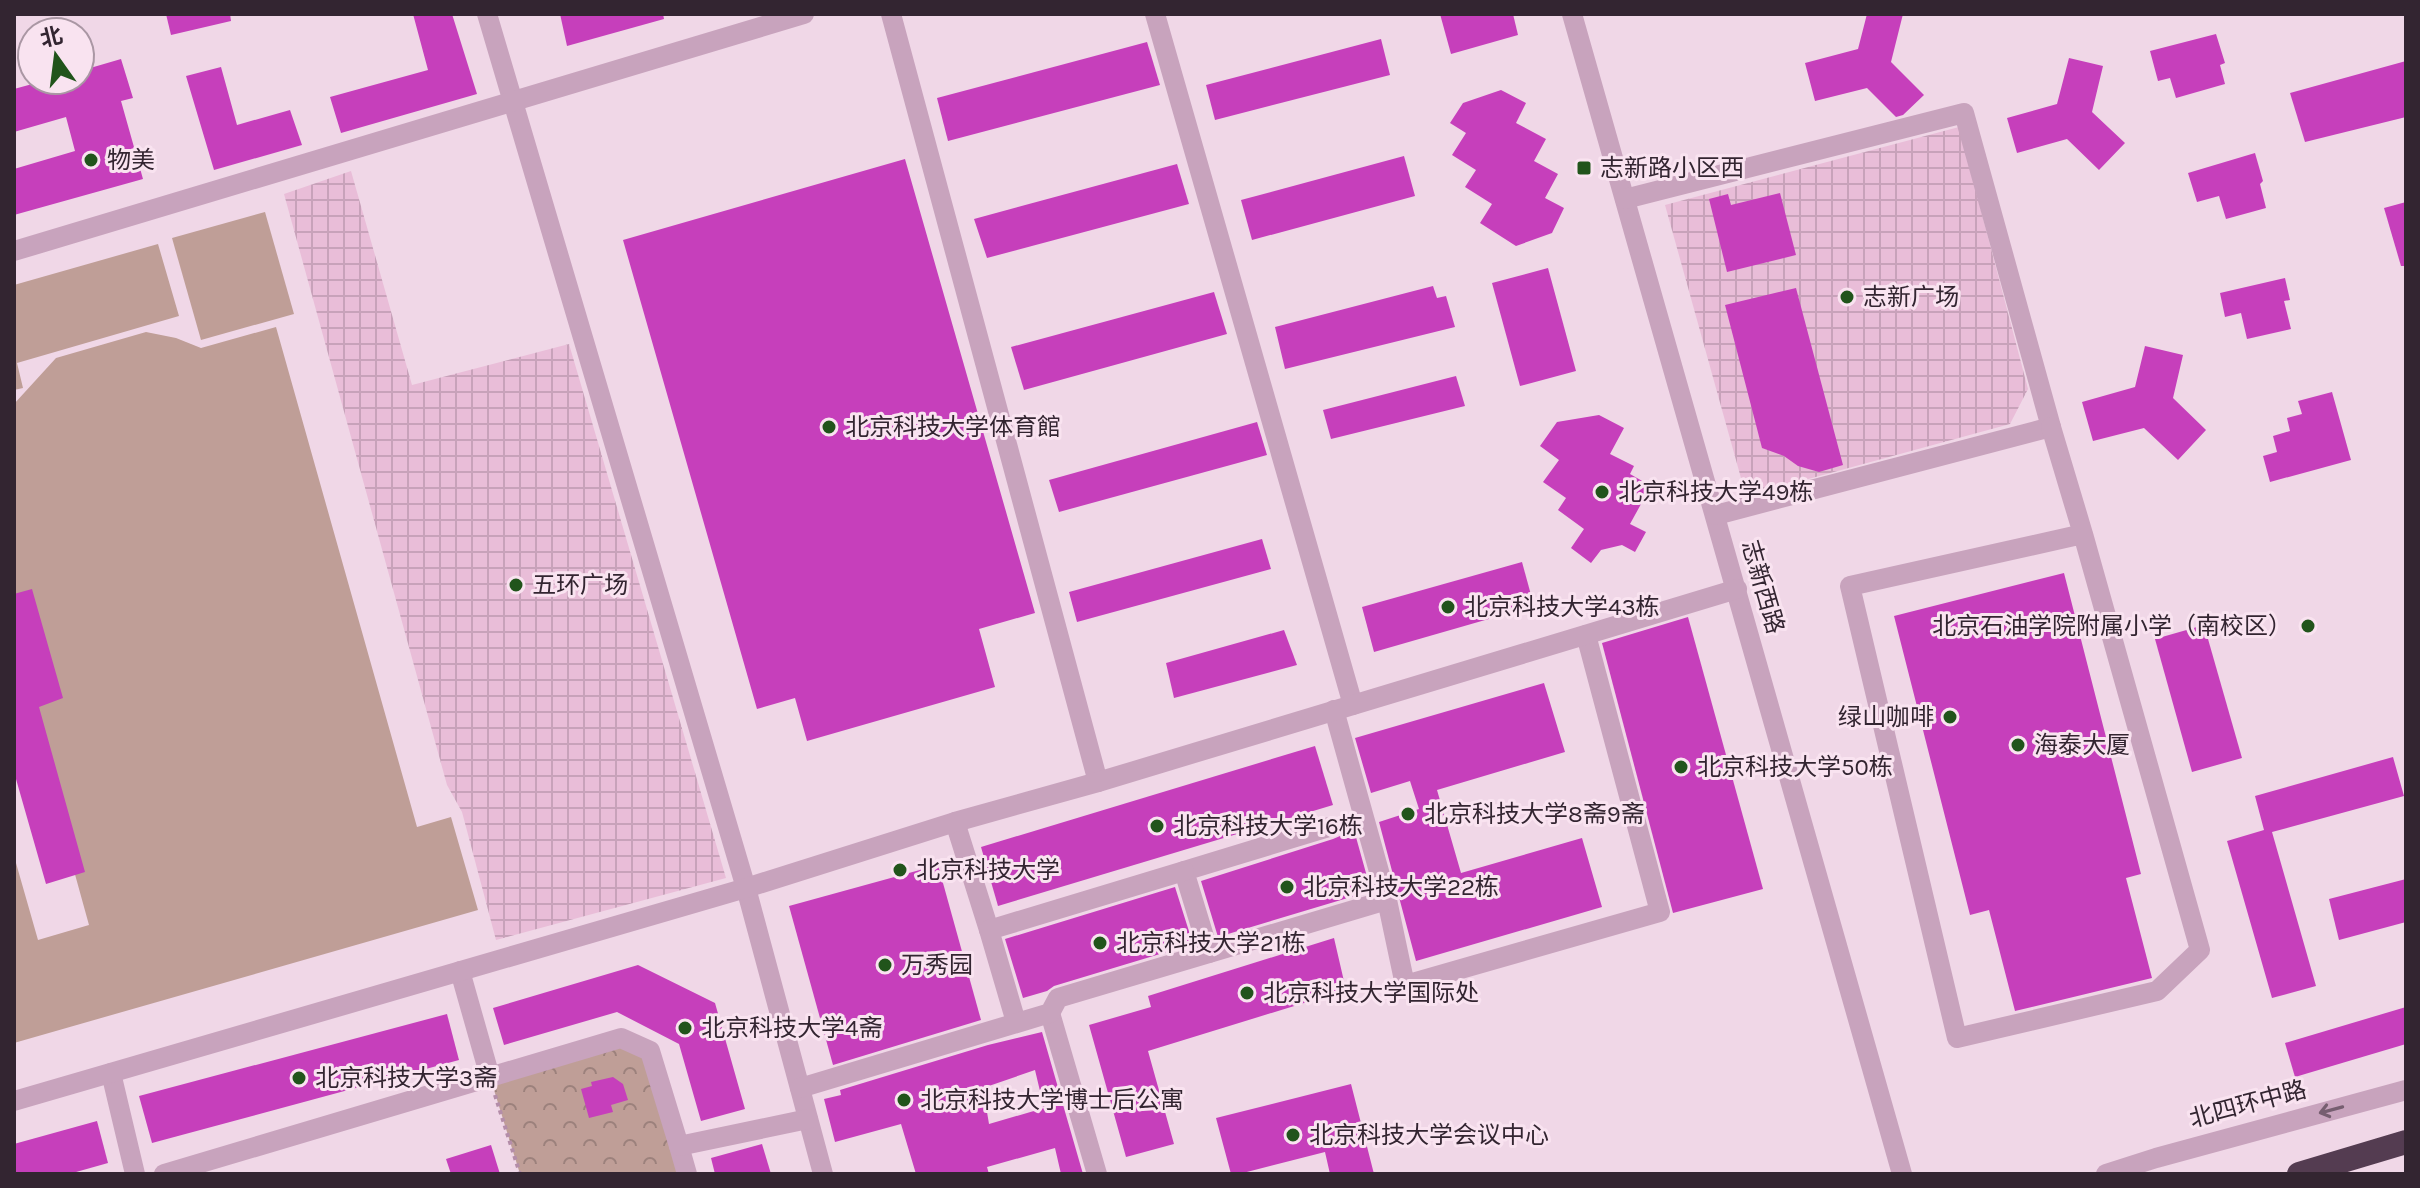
<svg xmlns="http://www.w3.org/2000/svg" width="2420" height="1188" font-family="Karla,'Noto Sans SC',sans-serif">
<style>
.forest{fill:url(#forest-crowns)}
.pitch{fill:#bf9e97}
.plaza{fill:url(#plaza-grid)}
.building{fill:#c63fbb;fill-rule:evenodd}
.lines{fill:none;stroke-linecap:round;stroke-linejoin:round}
.path{stroke:#b48da9;stroke-width:4;stroke-dasharray:4 4;stroke-linecap:butt}
.minor{stroke:#c8a3bd;stroke-width:20}
.highway{stroke:#543c51;stroke-width:24}
.oneway{stroke:#765e70}
.poi-dot{fill:#21541b;stroke:#f9e3f0;stroke-width:3}
.labels{text-anchor:middle;stroke-width:6;stroke-linejoin:round;paint-order:stroke}
.poi-label{font-size:24px;fill:#332531;stroke:#f9e3f0;text-anchor:start}
.street-label{font-size:24px;fill:#332531;stroke:#f9e3f0}
</style>
<defs>
<pattern id="forest-crowns" width="20" height="18" patternUnits="userSpaceOnUse" patternTransform="scale(2)"><rect width="20" height="18" fill="#bf9e97"/><path d="M2 6a3 3 0 1 1 6 0M12 15a3 3 0 1 1 6 0" fill="none" stroke="#9c817c"/></pattern>
<pattern id="plaza-grid" width="8" height="8" patternUnits="userSpaceOnUse" patternTransform="scale(2)"><rect width="8" height="8" fill="#e9bdd8"/><path d="M0 4h8M4 0v8" fill="none" stroke="#c8a2ba"/></pattern>
</defs>
<rect width="100%" height="100%" fill="#f0d7e7"/>
<polygon class="forest" points="621,1038 650,1051 685,1174 520,1174 490,1077"/>
<g class="pitch">
<polygon points="265,212 294,314 201,340 172,238"/>
<polygon points="158,244 179,316 17,363 23,388 14,390 14,285"/>
<polygon points="276,327 417,827 451,817 478,910 14,1043 14,856 38,940 89,925 14,654 14,404 56,358 146,332 176,338 201,348"/>
</g>
<g class="plaza">
<polygon points="1959,127 2028,389 2010,424 1746,496 1665,205"/>
<polygon points="351,171 412,385 569,344 726,878 496,940 462,812 447,785 284,194"/>
</g>
<g class="building">
<polygon points="166,14 230,14 231,21 171,35"/>
<polygon points="413,14 452,14 477,94 341,133 330,97 428,70"/>
<polygon points="560,14 663,14 664,19 567,46"/>
<polygon points="1440,14 1513,14 1518,35 1451,54"/>
<polygon points="1867,14 1903,14 1891,62 1924,95 1903,115 1896,117 1867,88 1815,101 1805,63 1858,49"/>
<polygon points="2216,34 2225,63 2220,65 2225,84 2176,98 2170,78 2158,81 2150,51"/>
<polygon points="1381,39 1390,75 1215,120 1206,85"/>
<polygon points="1147,42 1160,85 948,141 937,98"/>
<polygon points="2069,58 2103,66 2092,112 2125,143 2099,170 2067,139 2017,153 2007,118 2057,104"/>
<polygon points="121,59 133,98 121,101 143,179 14,215 14,169 75,151 66,117 14,132 14,89 47,80 80,80 80,71"/>
<polygon points="2406,61 2406,117 2305,142 2290,93"/>
<polygon points="221,67 237,125 290,110 302,145 214,170 186,76"/>
<polygon points="1501,90 1526,103 1516,123 1546,139 1534,161 1558,174 1545,198 1564,208 1552,233 1516,246 1480,223 1492,204 1465,187 1476,170 1452,155 1466,133 1450,123 1463,103"/>
<polygon points="2255,153 2263,181 2260,184 2266,208 2226,219 2219,196 2197,202 2188,173"/>
<polygon points="1404,156 1415,196 1252,240 1241,200"/>
<polygon points="905,159 1035,613 979,629 995,687 807,741 795,698 757,709 623,240"/>
<polygon points="1177,164 1189,204 987,258 974,219"/>
<polygon points="1780,193 1796,255 1727,272 1709,199 1728,194 1731,205"/>
<polygon points="2406,202 2406,266 2401,266 2384,208"/>
<polygon points="1548,268 1576,371 1520,386 1492,283"/>
<polygon points="2285,278 2290,300 2284,301 2291,329 2247,339 2241,313 2225,317 2220,293"/>
<polygon points="1433,286 1437,298 1446,296 1455,327 1285,369 1275,327"/>
<polygon points="1796,288 1843,465 1819,472 1798,466 1784,456 1762,448 1725,305"/>
<polygon points="1214,292 1227,334 1024,390 1011,347"/>
<polygon points="2145,346 2183,355 2173,398 2206,430 2178,460 2144,428 2093,441 2082,402 2135,387"/>
<polygon points="1456,376 1465,406 1331,439 1323,410"/>
<polygon points="2332,392 2351,460 2270,482 2263,456 2277,452 2273,436 2290,431 2287,418 2302,414 2298,401"/>
<polygon points="1599,415 1624,428 1610,454 1634,466 1630,474 1651,486 1630,524 1646,532 1635,552 1622,545 1601,550 1591,563 1571,548 1584,529 1558,510 1566,498 1543,482 1559,460 1540,446 1557,422"/>
<polygon points="1257,422 1267,455 1059,512 1049,480"/>
<polygon points="1262,539 1271,569 1077,622 1069,592"/>
<polygon points="1522,562 1534,606 1374,652 1362,607"/>
<polygon points="2064,573 2141,874 2126,878 2152,978 2015,1011 1989,910 1970,915 1894,616"/>
<polygon points="32,589 63,698 39,707 85,872 46,884 14,772 14,594"/>
<polygon points="1688,617 1763,889 1673,913 1602,643"/>
<polygon points="2204,625 2242,758 2192,772 2155,639"/>
<polygon points="1284,630 1297,665 1174,698 1166,663"/>
<polygon points="1544,683 1565,752 1437,790 1461,873 1582,838 1602,907 1416,961 1379,822 1419,809 1410,781 1371,793 1355,738"/>
<polygon points="1315,746 1333,805 998,906 981,847"/>
<polygon points="2393,757 2404,796 2272,832 2316,986 2272,998 2227,841 2264,830 2255,796"/>
<polygon points="1354,830 1371,891 1218,937 1201,881 1333,839"/>
<polygon points="938,865 981,1020 833,1065 789,906"/>
<polygon points="2406,879 2406,922 2339,940 2329,899"/>
<polygon points="1175,887 1193,944 1054,986 1047,991 1023,998 1005,939"/>
<polygon points="1334,938 1346,990 1148,1051 1174,1144 1126,1157 1089,1025 1151,1007 1148,996"/>
<polygon points="638,965 715,1003 745,1109 701,1121 679,1044 617,1012 504,1045 493,1008"/>
<polygon points="2406,1007 2406,1044 2295,1077 2285,1043"/>
<polygon points="447,1014 459,1060 152,1143 139,1096"/>
<path d="M 1042,1032 L 1083,1174 L 1061,1174 L 1055,1148 L 987,1167 L 989,1174 L 916,1174 L 901,1124 L 835,1142 L 824,1099 L 841,1095 L 840,1090 L 988,1045 ZM 1035,1070 L 1044,1108 L 989,1124 L 983,1088 Z"/>
<polygon points="613,1077 623,1084 628,1100 611,1105 613,1112 589,1118 581,1089 592,1086 591,1082"/>
<polygon points="1351,1084 1374,1174 1330,1174 1325,1152 1239,1174 1231,1174 1216,1118"/>
<polygon points="97,1121 108,1163 69,1174 14,1174 14,1144"/>
<polygon points="762,1144 771,1174 715,1174 711,1158"/>
<polygon points="491,1145 500,1174 451,1174 446,1159"/>
</g>
<g class="lines">
<polyline class="path" points="495,1095 520,1174"/>
<g class="minor">
<polyline points="487,14 746,888 823,1174"/>
<polyline points="891,14 1098,782"/>
<polyline points="1155,14 1353,705"/>
<polyline points="1572,14 1902,1174"/>
<polyline points="1625,199 1964,113 2051,427 1716,515"/>
<polyline points="14,251 804,14"/>
<polyline points="2051,427 2083,534 1850,586 1957,1038 2157,991 2200,950 2083,534"/>
<polyline points="955,822 989,930"/>
<polyline points="1387,900 1405,985 1660,912 1586,635"/>
<polyline points="1209,953 1184,871 1329,827"/>
<polyline points="460,971 490,1077"/>
<polyline points="1050,1013 1097,1174"/>
<polyline points="1016,1022 989,930 1184,871"/>
<polyline points="111,1073 135,1174"/>
<polyline points="800,1088 1050,1013 1058,998 1387,900 1334,710"/>
<polyline points="14,1101 746,888 955,822 1098,782 1737,589"/>
<polyline points="679,1146 687,1174"/>
<polyline points="164,1174 621,1038 650,1051 679,1146 808,1119"/>
<polyline points="2106,1174 2156,1158 2406,1090"/>
</g>
<polyline class="highway" points="2299,1174 2406,1142"/>
</g>
<defs><path id="oneway-shaft" d="M-6 0H5M1.5-3L5.5 0L1.5 3" fill="none" stroke-width="1.6" stroke-linecap="round" stroke-linejoin="round" transform="scale(2)"/></defs>
<use class="oneway" href="#oneway-shaft" transform="translate(2331 1110) rotate(165)"/>
<g class="poi-dot">
<circle cx="91" cy="160" r="8"/>
<rect x="1576" y="160" width="16" height="16" rx="4"/>
<circle cx="1847" cy="297" r="8"/>
<circle cx="829" cy="427" r="8"/>
<circle cx="1602" cy="492" r="8"/>
<circle cx="516" cy="585" r="8"/>
<circle cx="1448" cy="607" r="8"/>
<circle cx="2308" cy="626" r="8"/>
<circle cx="1950" cy="717" r="8"/>
<circle cx="2018" cy="745" r="8"/>
<circle cx="1681" cy="767" r="8"/>
<circle cx="1408" cy="814" r="8"/>
<circle cx="1157" cy="826" r="8"/>
<circle cx="900" cy="870" r="8"/>
<circle cx="1287" cy="887" r="8"/>
<circle cx="1100" cy="943" r="8"/>
<circle cx="885" cy="965" r="8"/>
<circle cx="1247" cy="993" r="8"/>
<circle cx="685" cy="1028" r="8"/>
<circle cx="299" cy="1078" r="8"/>
<circle cx="904" cy="1100" r="8"/>
<circle cx="1293" cy="1135" r="8"/>
</g>
<g class="labels">
<g class="poi-label">
<text x="107" y="168">物美</text>
<text x="1600" y="176">志新路小区西</text>
<text x="1863" y="305">志新广场</text>
<text x="845" y="435">北京科技大学体育館</text>
<text x="1618" y="500">北京科技大学49栋</text>
<text x="532" y="593">五环广场</text>
<text x="1464" y="615">北京科技大学43栋</text>
<text x="2292" y="634" text-anchor="end">北京石油学院附属小学（南校区）</text>
<text x="1934" y="725" text-anchor="end">绿山咖啡</text>
<text x="2034" y="753">海泰大厦</text>
<text x="1697" y="775">北京科技大学50栋</text>
<text x="1424" y="822">北京科技大学8斋9斋</text>
<text x="1173" y="834">北京科技大学16栋</text>
<text x="916" y="878">北京科技大学</text>
<text x="1303" y="895">北京科技大学22栋</text>
<text x="1116" y="951">北京科技大学21栋</text>
<text x="901" y="973">万秀园</text>
<text x="1263" y="1001">北京科技大学国际处</text>
<text x="701" y="1036">北京科技大学4斋</text>
<text x="315" y="1086">北京科技大学3斋</text>
<text x="920" y="1108">北京科技大学博士后公寓</text>
<text x="1309" y="1143">北京科技大学会议中心</text>
</g>
<g class="street-label">
<text transform="translate(1763 587) rotate(74)" y="8">志新西路</text>
<text transform="translate(2248 1104) rotate(-15)" y="8">北四环中路</text>
</g>
</g>
<rect width="2420" height="1188" fill="none" stroke="#332531" stroke-width="32"/>
<g transform="translate(56 56) rotate(346)"><circle r="38" fill="#f9e3f0" stroke="#aa97a4" stroke-width="2"/>
<path d="M0-6L14 30L0 20L-14 30Z" fill="#21541b"/>
<text y="-12" font-size="22" font-weight="bold" text-anchor="middle" fill="#332531">北</text>
</g>
</svg>
